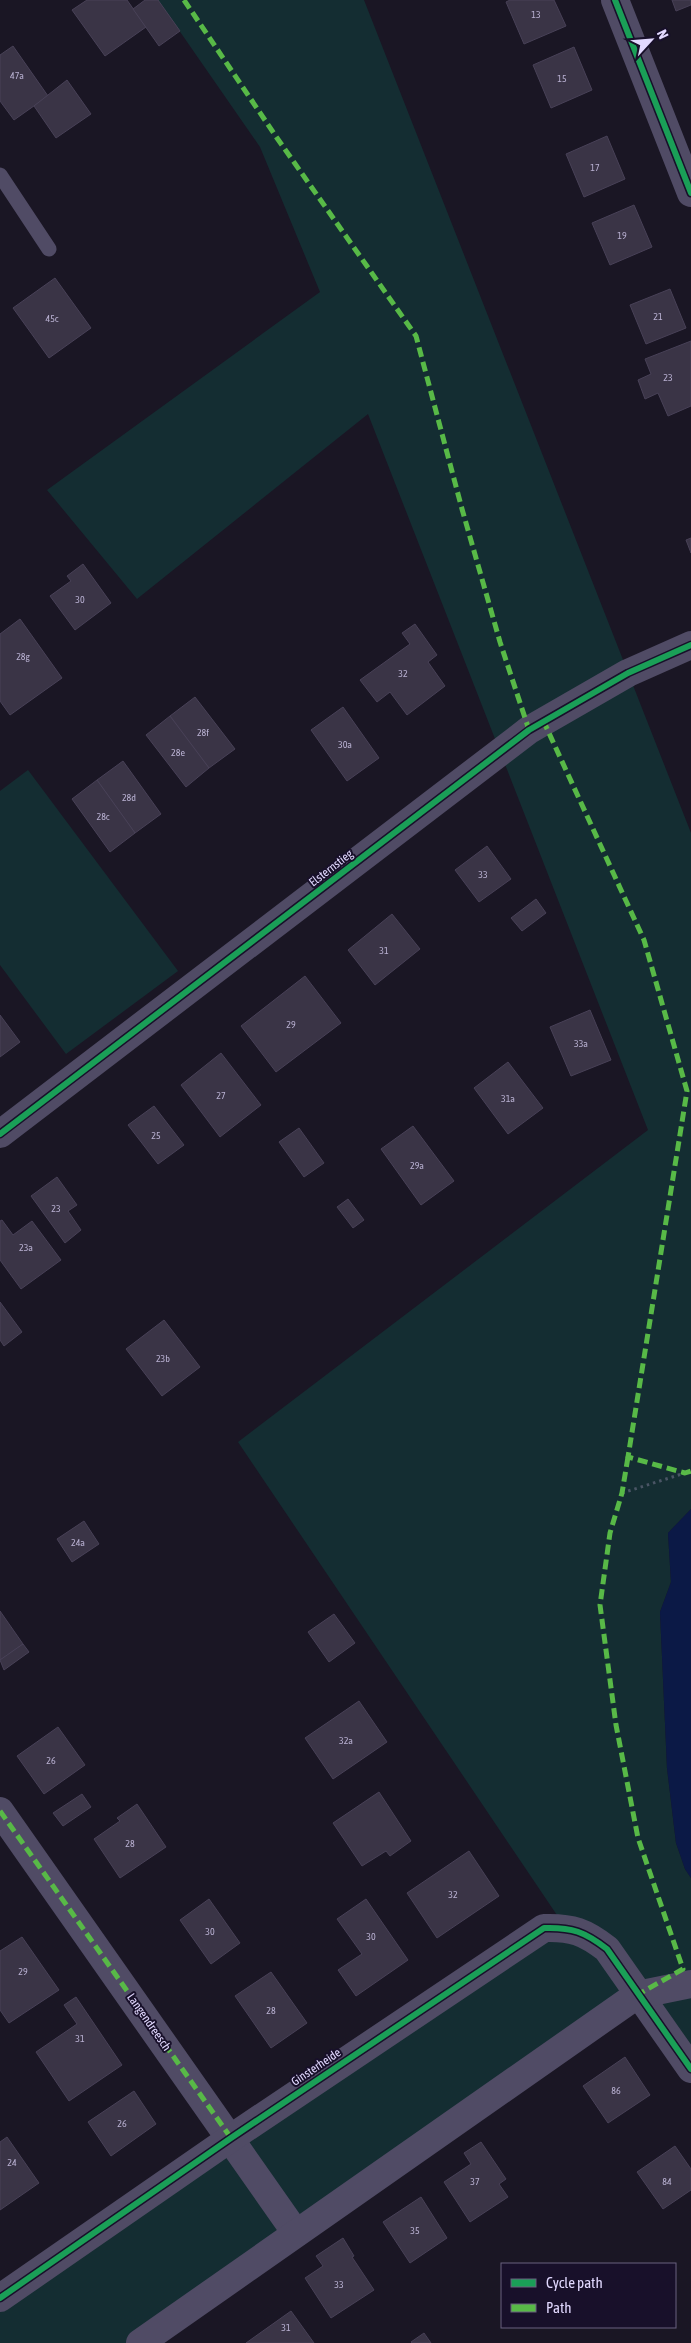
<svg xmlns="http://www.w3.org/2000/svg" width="691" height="2343" font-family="'Asap Condensed',sans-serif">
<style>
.green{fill:#142d32}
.water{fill:#0b1946}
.building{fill:#3a3446;stroke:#484157}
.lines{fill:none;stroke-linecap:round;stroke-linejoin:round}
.path{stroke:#4a5565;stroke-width:3;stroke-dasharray:2.5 4;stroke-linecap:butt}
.lane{stroke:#504b65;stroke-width:15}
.street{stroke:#504b65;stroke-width:28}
.quiet{stroke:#58b947;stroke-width:5;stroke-dasharray:10 5;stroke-linecap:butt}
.cycleway-casing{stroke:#18102a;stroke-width:9}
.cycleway{stroke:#1a9f57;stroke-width:6}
.labels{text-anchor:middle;stroke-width:4;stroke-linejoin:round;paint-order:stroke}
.number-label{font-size:10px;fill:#b8b0d1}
.street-label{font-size:12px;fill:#e2d9ff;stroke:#18102a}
</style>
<rect width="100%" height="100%" fill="#1a1624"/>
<g class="green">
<polygon points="158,0 364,0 691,833 691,1509 668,1533 671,1582 660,1612 667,1768 676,1843 685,1869 691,1878 691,2069 638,1995 140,2343 0,2343 0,2298 565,1927 238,1442 648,1130 368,414 137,599 47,490 320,292 260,147"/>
<polygon points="28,770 178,971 66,1054 0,965 0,791"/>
</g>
<polygon class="water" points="691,1509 691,1878 685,1869 676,1843 667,1768 660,1612 671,1582 668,1533"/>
<g class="building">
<polygon points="87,0 127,0 146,27 105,56 72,10"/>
<polygon points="145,0 158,0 180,31 159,46 133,9"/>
<polygon points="510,0 554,0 566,26 524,44 506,2"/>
<polygon points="672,0 691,0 691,5 676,11"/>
<polygon points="13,46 48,96 14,120 0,101 0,55"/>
<polygon points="574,47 592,90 551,108 533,65"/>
<polygon points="67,80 91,114 56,138 34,106"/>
<polygon points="607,136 625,179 584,197 566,154"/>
<polygon points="634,205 652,247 610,265 592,223"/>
<polygon points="55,278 91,328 49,358 13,308"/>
<polygon points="670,289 686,328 646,344 630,305"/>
<polygon points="691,341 691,406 668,416 658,393 645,399 638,380 651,374 645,359"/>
<polygon points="691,538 691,553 686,540"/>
<polygon points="83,564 111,603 75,630 50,596 71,581 67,576"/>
<polygon points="20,619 62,678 10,715 0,701 0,634"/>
<polygon points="415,624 437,655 428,662 445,686 407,715 390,692 377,702 360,680 410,644 402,633"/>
<polygon points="195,697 235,749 209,768 170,716"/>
<polygon points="343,707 379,758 347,781 311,730"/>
<polygon points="170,716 209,768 186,787 146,735"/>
<polygon points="123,761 161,814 135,833 97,780"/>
<polygon points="97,780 135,833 110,852 72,799"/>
<polygon points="487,846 511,879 479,902 455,870"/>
<polygon points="536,899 546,913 522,931 511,918"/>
<polygon points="392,914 420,949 375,985 348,950"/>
<polygon points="305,976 341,1023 276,1072 241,1026"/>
<polygon points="590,1010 611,1060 571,1076 550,1027"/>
<polygon points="0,1015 20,1042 0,1057"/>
<polygon points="221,1053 261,1105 220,1137 181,1085"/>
<polygon points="508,1062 543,1108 508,1134 474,1088"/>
<polygon points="154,1106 184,1145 158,1164 128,1125"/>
<polygon points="413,1126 454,1181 421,1205 381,1149"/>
<polygon points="299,1128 324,1163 304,1177 279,1142"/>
<polygon points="57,1177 77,1205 68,1211 81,1230 65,1243 31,1196"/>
<polygon points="348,1199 364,1220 353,1228 337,1207"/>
<polygon points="2,1220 13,1235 32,1221 61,1260 21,1289 0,1260 0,1221"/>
<polygon points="0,1302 22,1332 4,1346 0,1340"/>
<polygon points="164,1320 200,1367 162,1396 126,1349"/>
<polygon points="84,1521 99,1544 72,1562 57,1539"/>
<polygon points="0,1611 23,1644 0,1660"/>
<polygon points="334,1614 355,1643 329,1662 308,1632"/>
<polygon points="23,1644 29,1652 4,1670 0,1660"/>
<polygon points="359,1701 387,1742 333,1779 305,1738"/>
<polygon points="58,1727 85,1765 44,1794 17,1756"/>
<polygon points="379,1792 411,1841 390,1856 386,1851 362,1866 333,1823"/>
<polygon points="82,1794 91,1807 63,1826 53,1813"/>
<polygon points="137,1804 166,1847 120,1878 94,1839 120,1821 117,1818"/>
<polygon points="469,1851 499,1896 437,1938 407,1893"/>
<polygon points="209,1899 240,1943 211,1964 180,1920"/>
<polygon points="366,1899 408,1960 356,1996 338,1970 362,1954 337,1919"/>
<polygon points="22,1937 59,1990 9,2023 0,2010 0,1951"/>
<polygon points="271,1972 307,2023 271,2048 235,1996"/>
<polygon points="76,1997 122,2065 69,2101 36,2052 77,2024 64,2005"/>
<polygon points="625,2057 650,2095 608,2123 583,2086"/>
<polygon points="134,2091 156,2124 111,2156 88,2122"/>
<polygon points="7,2137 39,2183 0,2210 0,2142"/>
<polygon points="481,2142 506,2179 499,2184 508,2197 470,2222 444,2182 471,2164 464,2153"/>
<polygon points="675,2146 691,2169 691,2190 663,2209 637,2172"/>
<polygon points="421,2197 447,2238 410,2263 383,2222"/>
<polygon points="343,2238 354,2256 352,2257 374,2290 331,2318 305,2278 323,2266 316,2256"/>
<polygon points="291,2311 314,2343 246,2343"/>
<polygon points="424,2333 431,2343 412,2343 411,2342"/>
</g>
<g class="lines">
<polyline class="path" points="622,1493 685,1473"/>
<polyline class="lane" points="0,175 49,249"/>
<g class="street">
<polyline points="615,0 691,193"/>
<polyline points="0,1134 529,730 628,673 691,645"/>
<polyline points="0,1811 296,2233"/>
<path d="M 0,2298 L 231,2138 L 544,1928 C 572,1927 585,1932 607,1949 L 691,2069"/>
<polyline points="140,2343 637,1995 691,1984"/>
</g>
<g class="quiet">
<polyline points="184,0 277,138 416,336 462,509 500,642 529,730"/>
<polyline points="543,720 644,940 687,1091 628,1457 685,1473 691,1471"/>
<polyline points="628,1457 622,1493 610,1533 600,1605 616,1725 638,1838 683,1969 637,1995"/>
<polyline points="0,1811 231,2138"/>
</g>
<defs>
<g id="cycleway">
<polyline points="615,0 691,193"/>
<polyline points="0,1134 529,730 628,673 691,645"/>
<path d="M 0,2298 L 231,2138 L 544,1928 C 572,1927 585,1932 607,1949 L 691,2069"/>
</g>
</defs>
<use href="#cycleway" class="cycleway-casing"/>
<use href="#cycleway" class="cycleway"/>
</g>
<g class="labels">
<g class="number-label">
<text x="536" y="18">13</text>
<text x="17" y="79">47a</text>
<text x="562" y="82">15</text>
<text x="595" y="171">17</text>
<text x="622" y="239">19</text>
<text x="658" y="320">21</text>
<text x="52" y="322">45c</text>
<text x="668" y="381">23</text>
<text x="80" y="603">30</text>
<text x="23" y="660">28g</text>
<text x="403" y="677">32</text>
<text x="203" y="736">28f</text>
<text x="345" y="748">30a</text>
<text x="178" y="756">28e</text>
<text x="129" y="801">28d</text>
<text x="103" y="820">28c</text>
<text x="483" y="878">33</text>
<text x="384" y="954">31</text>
<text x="291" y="1028">29</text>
<text x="581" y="1047">33a</text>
<text x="221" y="1099">27</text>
<text x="508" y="1102">31a</text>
<text x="156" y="1139">25</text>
<text x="417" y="1169">29a</text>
<text x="56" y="1212">23</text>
<text x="26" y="1251">23a</text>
<text x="163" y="1362">23b</text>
<text x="78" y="1546">24a</text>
<text x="346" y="1744">32a</text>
<text x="51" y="1764">26</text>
<text x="130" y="1847">28</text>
<text x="453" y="1898">32</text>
<text x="210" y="1935">30</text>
<text x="371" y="1940">30</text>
<text x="23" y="1975">29</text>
<text x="271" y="2014">28</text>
<text x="80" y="2042">31</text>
<text x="616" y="2094">86</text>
<text x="122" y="2127">26</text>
<text x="12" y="2166">24</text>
<text x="475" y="2185">37</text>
<text x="667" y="2185">84</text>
<text x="415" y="2234">35</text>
<text x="339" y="2288">33</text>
<text x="286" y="2331">31</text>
</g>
<g class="street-label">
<text transform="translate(331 868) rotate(-38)" y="4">Elsternstieg</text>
<text transform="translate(149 2022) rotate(55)" y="4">Langendreesch</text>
<text transform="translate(316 2067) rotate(-34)" y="4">Ginsterheide</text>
</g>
</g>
<rect x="501" y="2263" width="175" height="65" fill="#18102a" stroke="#69607f"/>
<rect x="511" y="2279" width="25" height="8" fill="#1a9f57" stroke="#69607f"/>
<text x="546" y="2288" font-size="15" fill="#e2d9ff">Cycle path</text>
<rect x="511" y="2304" width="25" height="8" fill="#58b947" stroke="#69607f"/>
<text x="546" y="2313" font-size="15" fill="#e2d9ff">Path</text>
<g transform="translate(651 40) rotate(64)" stroke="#18102a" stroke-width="4" paint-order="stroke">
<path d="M0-4L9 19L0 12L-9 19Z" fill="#e2d9ff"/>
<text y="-8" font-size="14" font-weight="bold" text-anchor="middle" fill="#e2d9ff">N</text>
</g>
</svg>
